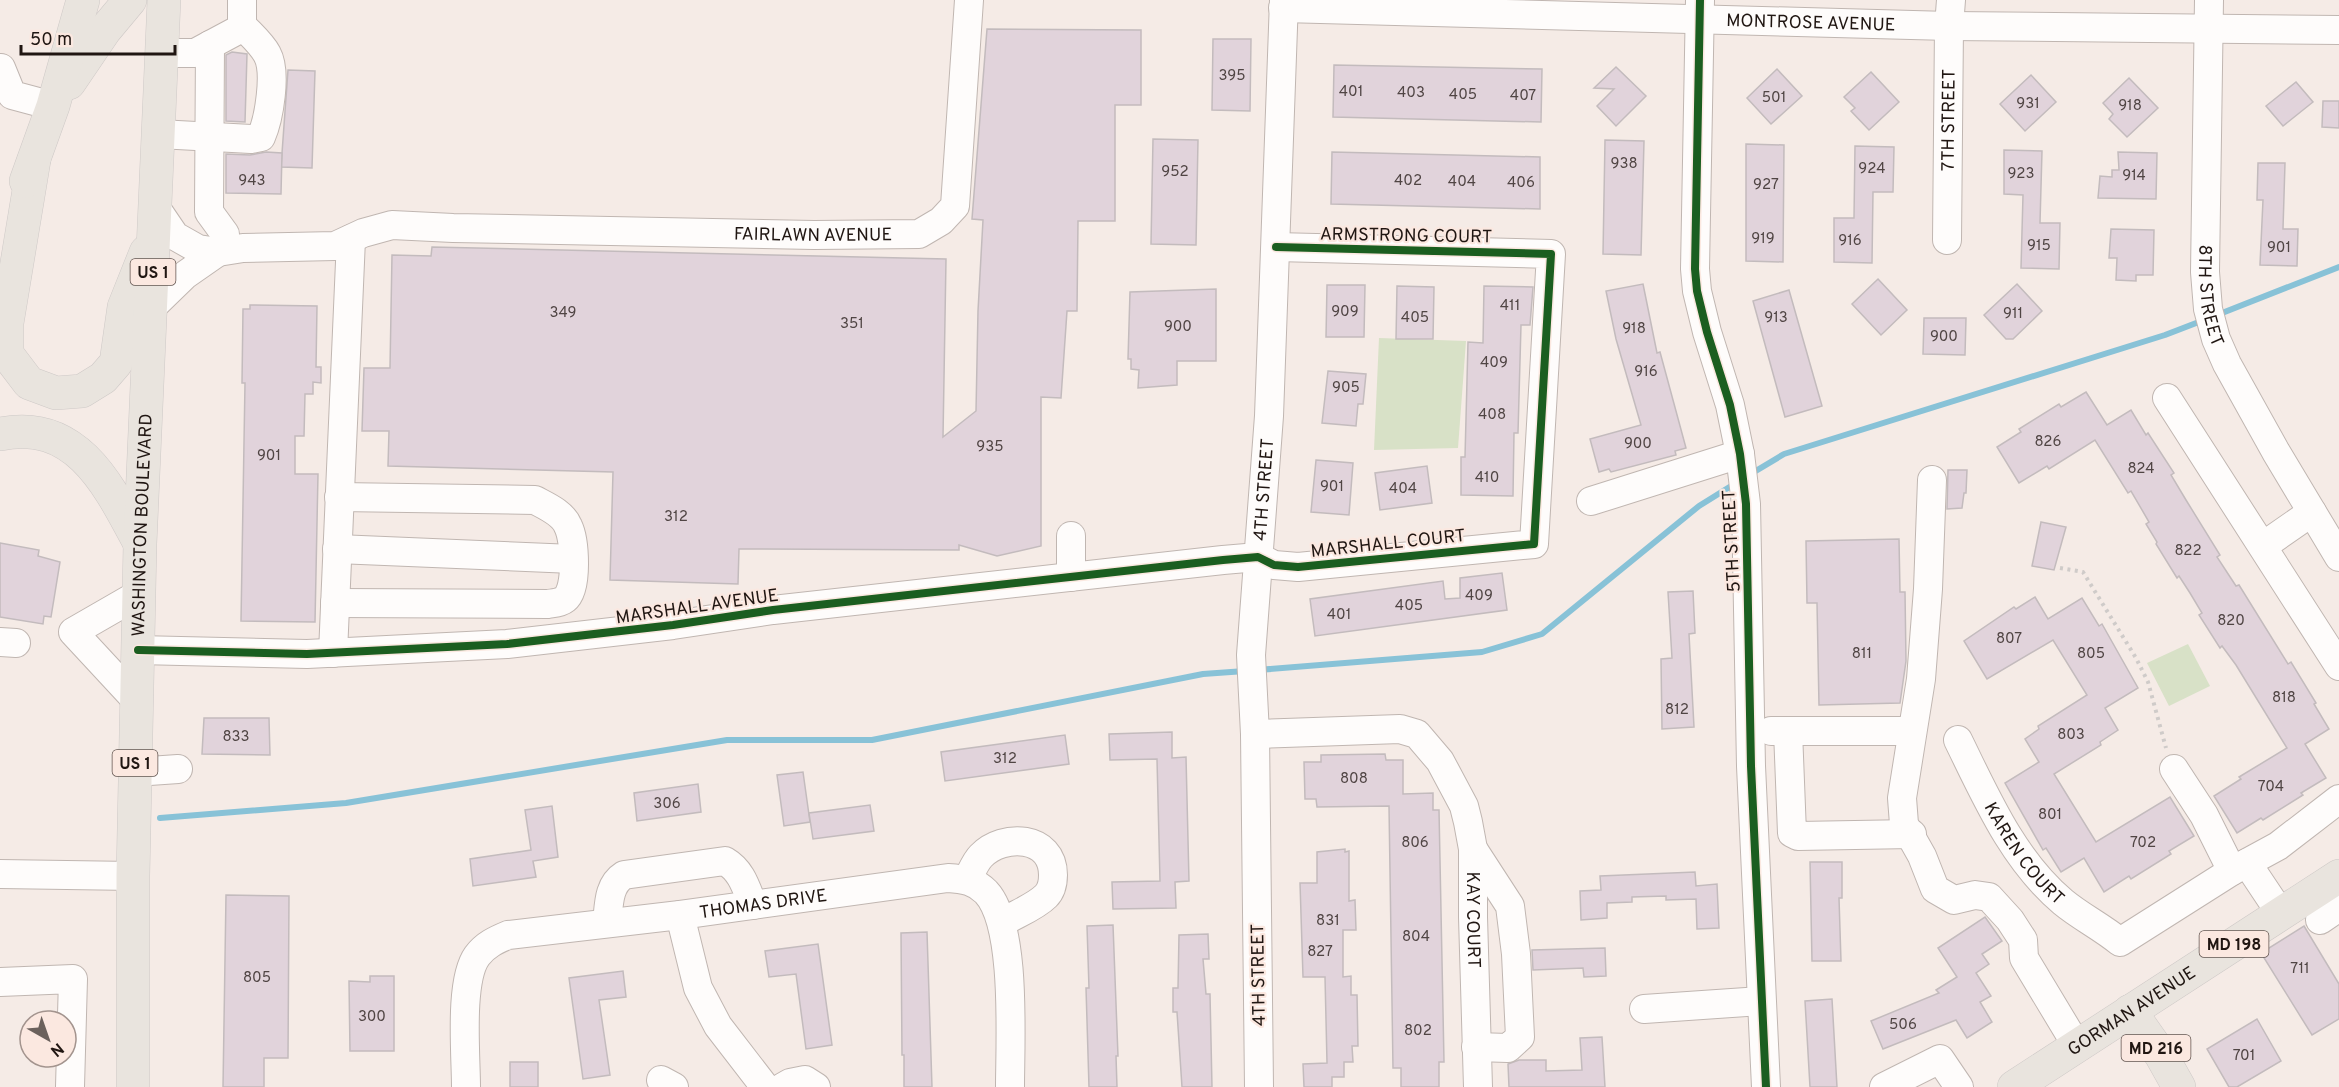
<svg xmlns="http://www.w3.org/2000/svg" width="2339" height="1087" font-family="Overpass,sans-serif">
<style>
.green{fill:#d8e1c7}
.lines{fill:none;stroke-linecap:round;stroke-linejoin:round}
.stream{stroke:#88c2d7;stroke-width:6}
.building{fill:#e1d3db;stroke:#c3bbbd;stroke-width:1.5}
.minor-casing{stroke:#c0b6b1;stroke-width:30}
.major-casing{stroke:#cec9c7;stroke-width:34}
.path{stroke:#cfcbc9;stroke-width:4;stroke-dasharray:3 4.5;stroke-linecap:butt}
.minor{stroke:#fefcfb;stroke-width:28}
.major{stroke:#e9e4de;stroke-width:33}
.cycleway-casing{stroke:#fbe8e0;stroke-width:11}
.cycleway{stroke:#1b5e20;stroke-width:8}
.labels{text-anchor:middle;stroke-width:4.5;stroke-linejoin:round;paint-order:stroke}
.number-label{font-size:15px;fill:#504544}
.shield{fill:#fbe8e0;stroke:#625550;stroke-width:1.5}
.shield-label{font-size:16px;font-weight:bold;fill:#201612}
.street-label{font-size:18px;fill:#201612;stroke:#fbe8e0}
</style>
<rect width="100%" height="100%" fill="#f5ebe6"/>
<g class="green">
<polygon points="1379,338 1466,341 1458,448 1374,450"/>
<polygon points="2188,644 2210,686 2169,706 2147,663"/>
</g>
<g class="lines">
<g class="stream">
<polyline points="2217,315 2339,267"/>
<polyline points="1749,475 1784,454 2165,335 2204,320"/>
<polyline points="1258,670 1482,652 1542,634 1699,506 1736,483"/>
<polyline points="160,818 346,803 727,740 872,740 1203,674 1245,671"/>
</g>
</g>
<g class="building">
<polygon points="987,29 1141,30 1141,105 1115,105 1115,221 1078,221 1077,311 1067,311 1061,398 1041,397 1041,546 997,556 959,545 959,550 739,549 738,584 610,580 613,472 388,466 389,431 362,431 364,368 390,368 392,255 431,256 432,247 946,259 943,437 976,411 978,311 983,220 972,219"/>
<polygon points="1213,39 1251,39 1250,111 1212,110"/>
<polygon points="232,52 247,54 245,122 226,121 226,55"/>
<polygon points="1334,65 1542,69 1541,122 1333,117"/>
<polygon points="1616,67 1646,96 1616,126 1597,106 1614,89 1594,88"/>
<polygon points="1777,69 1802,96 1771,124 1747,98"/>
<polygon points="288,70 315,71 312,168 281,167"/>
<polygon points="1871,72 1899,102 1869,130 1851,111 1855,108 1844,97"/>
<polygon points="2031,75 2056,102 2025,131 2000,104"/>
<polygon points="2129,78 2158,108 2127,137 2109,119 2113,114 2103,103"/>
<polygon points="2296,82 2313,102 2283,126 2266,106"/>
<polygon points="2323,101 2339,101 2339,128 2322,127"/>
<polygon points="1153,139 1198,140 1196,245 1151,244"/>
<polygon points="1605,140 1644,141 1641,255 1603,254"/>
<polygon points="1746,144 1784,145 1783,262 1746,261"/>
<polygon points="1855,146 1894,147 1893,192 1873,192 1872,263 1834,262 1834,218 1854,218"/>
<polygon points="2004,150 2042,151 2040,223 2060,223 2059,269 2021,268 2023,195 2004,194"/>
<polygon points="266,152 282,153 281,194 226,193 226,154 250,155"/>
<polygon points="1332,152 1540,157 1540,209 1331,204"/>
<polygon points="2118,152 2157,153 2156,199 2098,198 2100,176 2112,177 2112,170 2119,170"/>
<polygon points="2258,163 2285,163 2283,229 2298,229 2297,266 2260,265 2263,200 2257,200"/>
<polygon points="2111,229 2154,230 2153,275 2136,275 2136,281 2116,280 2117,258 2109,258"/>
<polygon points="1878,279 1907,310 1881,335 1852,304"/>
<polygon points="1643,284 1657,353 1660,352 1686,448 1675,451 1676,455 1611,472 1609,469 1599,472 1590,439 1641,425 1616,339 1606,291"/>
<polygon points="2017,284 2042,311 2013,339 2006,339 1984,315"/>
<polygon points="1327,285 1365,285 1364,337 1326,337"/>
<polygon points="1397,286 1434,287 1433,339 1396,339"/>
<polygon points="1484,286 1533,287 1530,325 1521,325 1518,433 1514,433 1513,496 1461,495 1461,457 1465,457 1468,342 1483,343"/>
<polygon points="1216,289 1216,361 1177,361 1177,385 1138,388 1139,370 1131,369 1131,359 1128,359 1130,292"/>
<polygon points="1789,290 1822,406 1785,417 1753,301"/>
<polygon points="250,305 317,306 316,367 321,367 321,383 313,382 313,394 305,394 304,436 295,436 295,474 318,474 315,622 241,621 245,383 242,383 243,309 250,309"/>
<polygon points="1924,318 1966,318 1965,355 1923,354"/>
<polygon points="1328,371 1366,374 1363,404 1358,404 1356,426 1322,423"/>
<polygon points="2086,392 2107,425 2131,410 2146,435 2148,433 2174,473 2171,475 2186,500 2220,555 2217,557 2236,586 2239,585 2288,664 2291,662 2316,703 2314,704 2329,729 2305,744 2326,778 2301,793 2303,795 2263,820 2261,818 2237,833 2214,796 2241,779 2239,777 2287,748 2236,665 2222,646 2220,648 2199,615 2202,613 2190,593 2179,576 2177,578 2156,544 2157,542 2146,524 2149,522 2131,491 2128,493 2095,440 2049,469 2047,466 2019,483 1997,447 2021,432 2019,429 2059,404 2061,407"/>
<polygon points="1316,460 1353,463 1349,515 1311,512"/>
<polygon points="1427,466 1432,503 1380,510 1375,473"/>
<polygon points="1948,470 1967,470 1966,493 1964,493 1962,508 1947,509"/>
<polygon points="2041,522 2066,527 2054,570 2032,566"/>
<polygon points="1899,539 1900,592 1905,592 1906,661 1900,703 1819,705 1817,603 1807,603 1806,541"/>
<polygon points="0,543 39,550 38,556 60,562 51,617 44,616 43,624 0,617"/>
<polygon points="1502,573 1507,610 1315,636 1310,599 1443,581 1445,599 1460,598 1460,578"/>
<polygon points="1693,591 1695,633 1689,634 1694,727 1662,729 1661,659 1672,658 1668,592"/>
<polygon points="2035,597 2048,619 2082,598 2099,626 2102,624 2138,688 2105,708 2118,730 2100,742 2101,745 2054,774 2096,842 2170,797 2194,836 2169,851 2171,854 2131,879 2129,876 2104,892 2084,858 2061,872 2046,848 2043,850 2005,783 2039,762 2025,739 2039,729 2038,726 2087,695 2053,640 1987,679 1964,641 2014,607 2016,609"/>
<polygon points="204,718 269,718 270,755 202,754"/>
<polygon points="1172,732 1172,758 1186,757 1189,881 1175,882 1176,908 1113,909 1112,882 1160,881 1157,759 1110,760 1109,734"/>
<polygon points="1065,735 1069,764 945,781 941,752"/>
<polygon points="1385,754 1386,760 1403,760 1403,794 1433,793 1433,810 1439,810 1444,1062 1439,1062 1439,1087 1401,1087 1401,1068 1393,1068 1389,806 1317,807 1316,799 1305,799 1304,762 1321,762 1321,755"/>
<polygon points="803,772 810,822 784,826 777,775"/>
<polygon points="698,784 701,812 637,821 634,793"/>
<polygon points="870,805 874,831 813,839 809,813"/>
<polygon points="552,806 558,857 533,861 536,877 473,886 470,859 531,850 525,810"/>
<polygon points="1345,849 1345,852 1349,851 1349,901 1355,900 1356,930 1343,930 1343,977 1351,976 1351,995 1357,995 1358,1046 1352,1046 1353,1062 1344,1062 1344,1077 1332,1077 1332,1087 1304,1087 1303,1064 1327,1063 1325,977 1303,977 1300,883 1317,883 1317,852"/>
<polygon points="1810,862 1842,862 1842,898 1839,898 1841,961 1812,961"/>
<polygon points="1695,872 1696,886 1717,884 1719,928 1697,929 1696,899 1666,900 1666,896 1632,897 1632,902 1607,903 1607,918 1581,920 1580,891 1601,890 1600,876"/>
<polygon points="226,895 289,896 288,1058 264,1058 264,1087 223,1087"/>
<polygon points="1985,917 2002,941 1982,954 1989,964 1976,973 1991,996 1980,1002 1992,1022 1967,1038 1956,1020 1883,1049 1871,1021 1939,993 1936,990 1957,977 1938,948"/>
<polygon points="1113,925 1118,1056 1116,1056 1117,1087 1089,1087 1086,988 1089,988 1087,926"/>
<polygon points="2304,926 2339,984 2339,1019 2312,1035 2261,953"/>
<polygon points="927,932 932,1087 904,1087 904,1055 902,1055 901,933"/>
<polygon points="1208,934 1209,959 1203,959 1206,994 1210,994 1212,1087 1182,1087 1177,1012 1173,1012 1173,988 1178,988 1179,935"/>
<polygon points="818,944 832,1045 806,1049 796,974 769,977 765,951"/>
<polygon points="1605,948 1606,976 1584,977 1583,968 1533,970 1532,950"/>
<polygon points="623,971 626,997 599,1000 610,1075 583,1079 569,978"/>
<polygon points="370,976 394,976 394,1051 350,1051 349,981 370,982"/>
<polygon points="1832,999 1837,1087 1810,1087 1805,1001"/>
<polygon points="2257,1019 2281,1061 2237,1087 2229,1087 2207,1049"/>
<polygon points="1602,1037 1605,1087 1509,1087 1508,1064 1519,1060 1546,1060 1546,1071 1582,1070 1580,1038"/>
<rect x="510" y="1062" width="28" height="25"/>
</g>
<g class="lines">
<defs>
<g id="minor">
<polyline points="1700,0 1695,269 1697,291 1707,332 1730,405 1740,454 1746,504 1751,766 1766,1087"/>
<path id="s1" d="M 2209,0 L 2205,272 L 2208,309 L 2216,339 L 2227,364 L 2276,452 L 2339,557"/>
<path id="s2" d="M 1283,8 L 1949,26 L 2339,30"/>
<polyline points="210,45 209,212 225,234 225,250"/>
<polyline points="162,53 195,53 238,30 242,25 242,0"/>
<polyline points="1,68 12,95 53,106"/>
<path d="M 159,134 L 251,139 L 261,137 C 269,119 277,72 267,54 C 261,43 250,34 242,25"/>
<path id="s3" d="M 156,208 L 175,236 L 198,249 L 218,252 L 243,248 L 335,246 L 363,233 L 392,225 L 453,228 L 814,235 L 919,234 L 941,221 L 955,206 L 969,0"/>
<path id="s4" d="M 1947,240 L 1949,26 L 1951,0"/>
<polyline points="151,308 185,275 218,252"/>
<polyline points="2167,398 2339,666"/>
<polyline points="1932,480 1928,589 1921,679 1902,798 1904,824 1922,856 1935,889 1954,900 1975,895 1989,897 2010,920 2023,940 2024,958 2077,1046"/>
<polyline points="1591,501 1740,454"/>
<polyline points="1071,536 1071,577"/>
<polyline points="2263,546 2312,512"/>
<polyline points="337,549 573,559"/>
<path d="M 335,603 L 548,604 C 554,603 560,603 565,599 C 578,589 575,540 568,526 C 563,513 546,506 535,500 L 339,497"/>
<polyline points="0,642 16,643"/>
<polyline points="138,650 307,654 507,644 673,625 773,610 1223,560 1258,557 1274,565 1298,567 1534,544 1551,254 1276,247"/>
<polyline points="333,653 351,239"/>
<polyline points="137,701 73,632 139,594"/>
<polyline points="1771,731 1912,731"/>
<polyline points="1788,731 1792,833 1798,836 1912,834"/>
<path id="s5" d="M 1255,734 L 1400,729 L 1417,734 L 1440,761 L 1464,806 L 1468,822 L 1473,849 L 1473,917 L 1478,1087"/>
<path id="s6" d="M 1958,740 C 1986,797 2013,860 2063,902 C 2081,917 2102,927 2120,942 L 2232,871 L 2278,846 L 2339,799"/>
<polyline points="2174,769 2204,815 2232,871"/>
<polyline points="135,772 178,769"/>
<polyline points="1473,849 1510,906 1516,954 1520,1037 1508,1048 1476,1047"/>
<polyline points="2247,863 2281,914"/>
<polyline points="0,874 133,876"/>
<path d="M 967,880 C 971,873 975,862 981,856 C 1003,833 1053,835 1053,875 C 1053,882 1052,890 1046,896 C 1035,907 1016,914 1003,922"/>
<polyline points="680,915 698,988 718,1026 765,1087"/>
<polyline points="2320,920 2339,907"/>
<path d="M 607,923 C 609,905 608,885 624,875 L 725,861 C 742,871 746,888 753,905"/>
<polyline points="0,982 73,979 70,1087"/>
<polyline points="1644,1009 1761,1001"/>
<polyline points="661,1080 674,1087"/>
<path id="s7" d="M 466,1087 C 466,1055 459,981 477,956 C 485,945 496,940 508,935 L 680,915 L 948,878 C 964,879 975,881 986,892 C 1017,925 1010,1041 1010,1087"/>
<polyline points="783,1087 790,1083 805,1080 816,1087"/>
<path id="s8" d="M 1259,1087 L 1255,734 L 1251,655 L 1269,416 L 1284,0"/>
<polyline points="1884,1087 1940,1059 1959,1087"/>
</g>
<g id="major">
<polyline points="69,83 105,30 130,0"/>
<polyline points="34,160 7,323 7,354 29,383 56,393 82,391 103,378 116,363 124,307 146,252"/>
<polyline points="26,181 53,106 83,0"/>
<path d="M 0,434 C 77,418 109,486 139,542"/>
<polyline points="2130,1011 2161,1055 2179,1087"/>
<path id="s9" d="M 133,1087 L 133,876 L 140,544 L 164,0"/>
<path id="s10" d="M 2014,1087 L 2339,876"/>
</g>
</defs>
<use href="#minor" class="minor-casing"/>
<use href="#major" class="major-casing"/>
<polyline class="path" points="2060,568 2083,572 2136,658 2148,682 2166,748"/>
<use href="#minor" class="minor"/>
<use href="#major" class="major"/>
<defs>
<g id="cycleway">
<polyline points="1700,0 1695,269 1697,291 1707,332 1730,405 1740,454 1746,504 1751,766 1766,1087"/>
<polyline points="138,650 307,654 507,644 673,625 773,610 1223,560 1258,557 1274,565 1298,567 1534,544 1551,254 1276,247"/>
</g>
</defs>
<use href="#cycleway" class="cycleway-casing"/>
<use href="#cycleway" class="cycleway"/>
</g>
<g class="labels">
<g class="number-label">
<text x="1232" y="80">395</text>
<text x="1351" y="96">401</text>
<text x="1411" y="97">403</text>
<text x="1463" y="99">405</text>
<text x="1523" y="100">407</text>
<text x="1774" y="102">501</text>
<text x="2028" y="108">931</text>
<text x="2130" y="110">918</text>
<text x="1624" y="168">938</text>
<text x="1872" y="173">924</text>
<text x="1175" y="176">952</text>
<text x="2021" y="178">923</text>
<text x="2134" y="180">914</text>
<text x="252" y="185">943</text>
<text x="1408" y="185">402</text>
<text x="1462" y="186">404</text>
<text x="1521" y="187">406</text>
<text x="1766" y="189">927</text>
<text x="1763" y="243">919</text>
<text x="1850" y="245">916</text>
<text x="2039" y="250">915</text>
<text x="2279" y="252">901</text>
<text x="1510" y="310">411</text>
<text x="1345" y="316">909</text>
<text x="563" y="317">349</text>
<text x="2013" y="318">911</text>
<text x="1415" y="322">405</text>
<text x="1776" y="322">913</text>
<text x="852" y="328">351</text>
<text x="1178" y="331">900</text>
<text x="1634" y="333">918</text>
<text x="1944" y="341">900</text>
<text x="1494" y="367">409</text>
<text x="1646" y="376">916</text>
<text x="1346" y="392">905</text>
<text x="1492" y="419">408</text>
<text x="2048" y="446">826</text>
<text x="1638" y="448">900</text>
<text x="990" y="451">935</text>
<text x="269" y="460">901</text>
<text x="2141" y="473">824</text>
<text x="1487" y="482">410</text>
<text x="1332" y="491">901</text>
<text x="1403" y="493">404</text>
<text x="676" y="521">312</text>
<text x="2188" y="555">822</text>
<text x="1479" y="600">409</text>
<text x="1409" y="610">405</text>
<text x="1339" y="619">401</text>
<text x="2231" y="625">820</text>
<text x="2009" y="643">807</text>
<text x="1862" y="658">811</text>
<text x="2091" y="658">805</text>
<text x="2284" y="702">818</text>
<text x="1677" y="714">812</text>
<text x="2071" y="739">803</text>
<text x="236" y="741">833</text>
<text x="1005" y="763">312</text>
<text x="1354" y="783">808</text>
<text x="2271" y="791">704</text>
<text x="667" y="808">306</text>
<text x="2050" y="819">801</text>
<text x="1415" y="847">806</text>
<text x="2143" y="847">702</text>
<text x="1328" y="925">831</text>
<text x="1416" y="941">804</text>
<text x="1320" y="956">827</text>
<text x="2300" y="973">711</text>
<text x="257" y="982">805</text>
<text x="372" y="1021">300</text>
<text x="1903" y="1029">506</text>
<text x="1418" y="1035">802</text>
<text x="2244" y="1060">701</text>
</g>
<g class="shield">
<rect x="130.5" y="259" width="45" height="26" rx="4.5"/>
<rect x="112.5" y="750" width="45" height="26" rx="4.5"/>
<rect x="2199.5" y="931" width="69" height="26" rx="4.5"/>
<rect x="2121.5" y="1035" width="69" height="26" rx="4.5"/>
</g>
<g class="shield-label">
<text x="153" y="278">US 1</text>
<text x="135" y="769">US 1</text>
<text x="2234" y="950">MD 198</text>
<text x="2156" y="1054">MD 216</text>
</g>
<g class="street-label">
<text dy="6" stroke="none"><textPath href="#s2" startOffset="528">MONTROSE AVENUE</textPath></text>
<text dy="6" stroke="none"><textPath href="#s4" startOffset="120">7TH STREET</textPath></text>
<text dy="6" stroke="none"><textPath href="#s3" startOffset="680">FAIRLAWN AVENUE</textPath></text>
<text transform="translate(1406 235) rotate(1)" y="6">ARMSTRONG COURT</text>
<text dy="6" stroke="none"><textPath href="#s1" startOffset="296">8TH STREET</textPath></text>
<text dy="6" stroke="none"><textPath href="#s8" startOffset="598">4TH STREET</textPath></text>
<text dy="6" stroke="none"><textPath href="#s9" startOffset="562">WASHINGTON BOULEVARD</textPath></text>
<text transform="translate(1731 541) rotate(-93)" y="6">5TH STREET</text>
<text transform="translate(1388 543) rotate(-6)" y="6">MARSHALL COURT</text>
<text transform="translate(697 606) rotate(-8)" y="6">MARSHALL AVENUE</text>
<text dy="6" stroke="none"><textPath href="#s6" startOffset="132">KAREN COURT</textPath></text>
<text dy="6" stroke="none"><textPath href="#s7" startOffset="428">THOMAS DRIVE</textPath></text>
<text dy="6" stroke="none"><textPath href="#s5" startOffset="364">KAY COURT</textPath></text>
<text transform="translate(1258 975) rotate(-91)" y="6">4TH STREET</text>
<text dy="6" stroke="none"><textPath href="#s10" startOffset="140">GORMAN AVENUE</textPath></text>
</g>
</g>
<g transform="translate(48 1039) rotate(140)"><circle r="28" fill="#fbe8e0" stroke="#a3948e" stroke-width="1.5"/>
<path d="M0-4.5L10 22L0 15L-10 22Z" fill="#6b615c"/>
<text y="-9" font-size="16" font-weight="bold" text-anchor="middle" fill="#201612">N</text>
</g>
<path d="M21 45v9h154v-9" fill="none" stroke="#201612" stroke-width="3"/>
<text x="30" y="45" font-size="18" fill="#201612" stroke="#fbe8e0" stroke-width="4.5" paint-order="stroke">50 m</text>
</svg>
